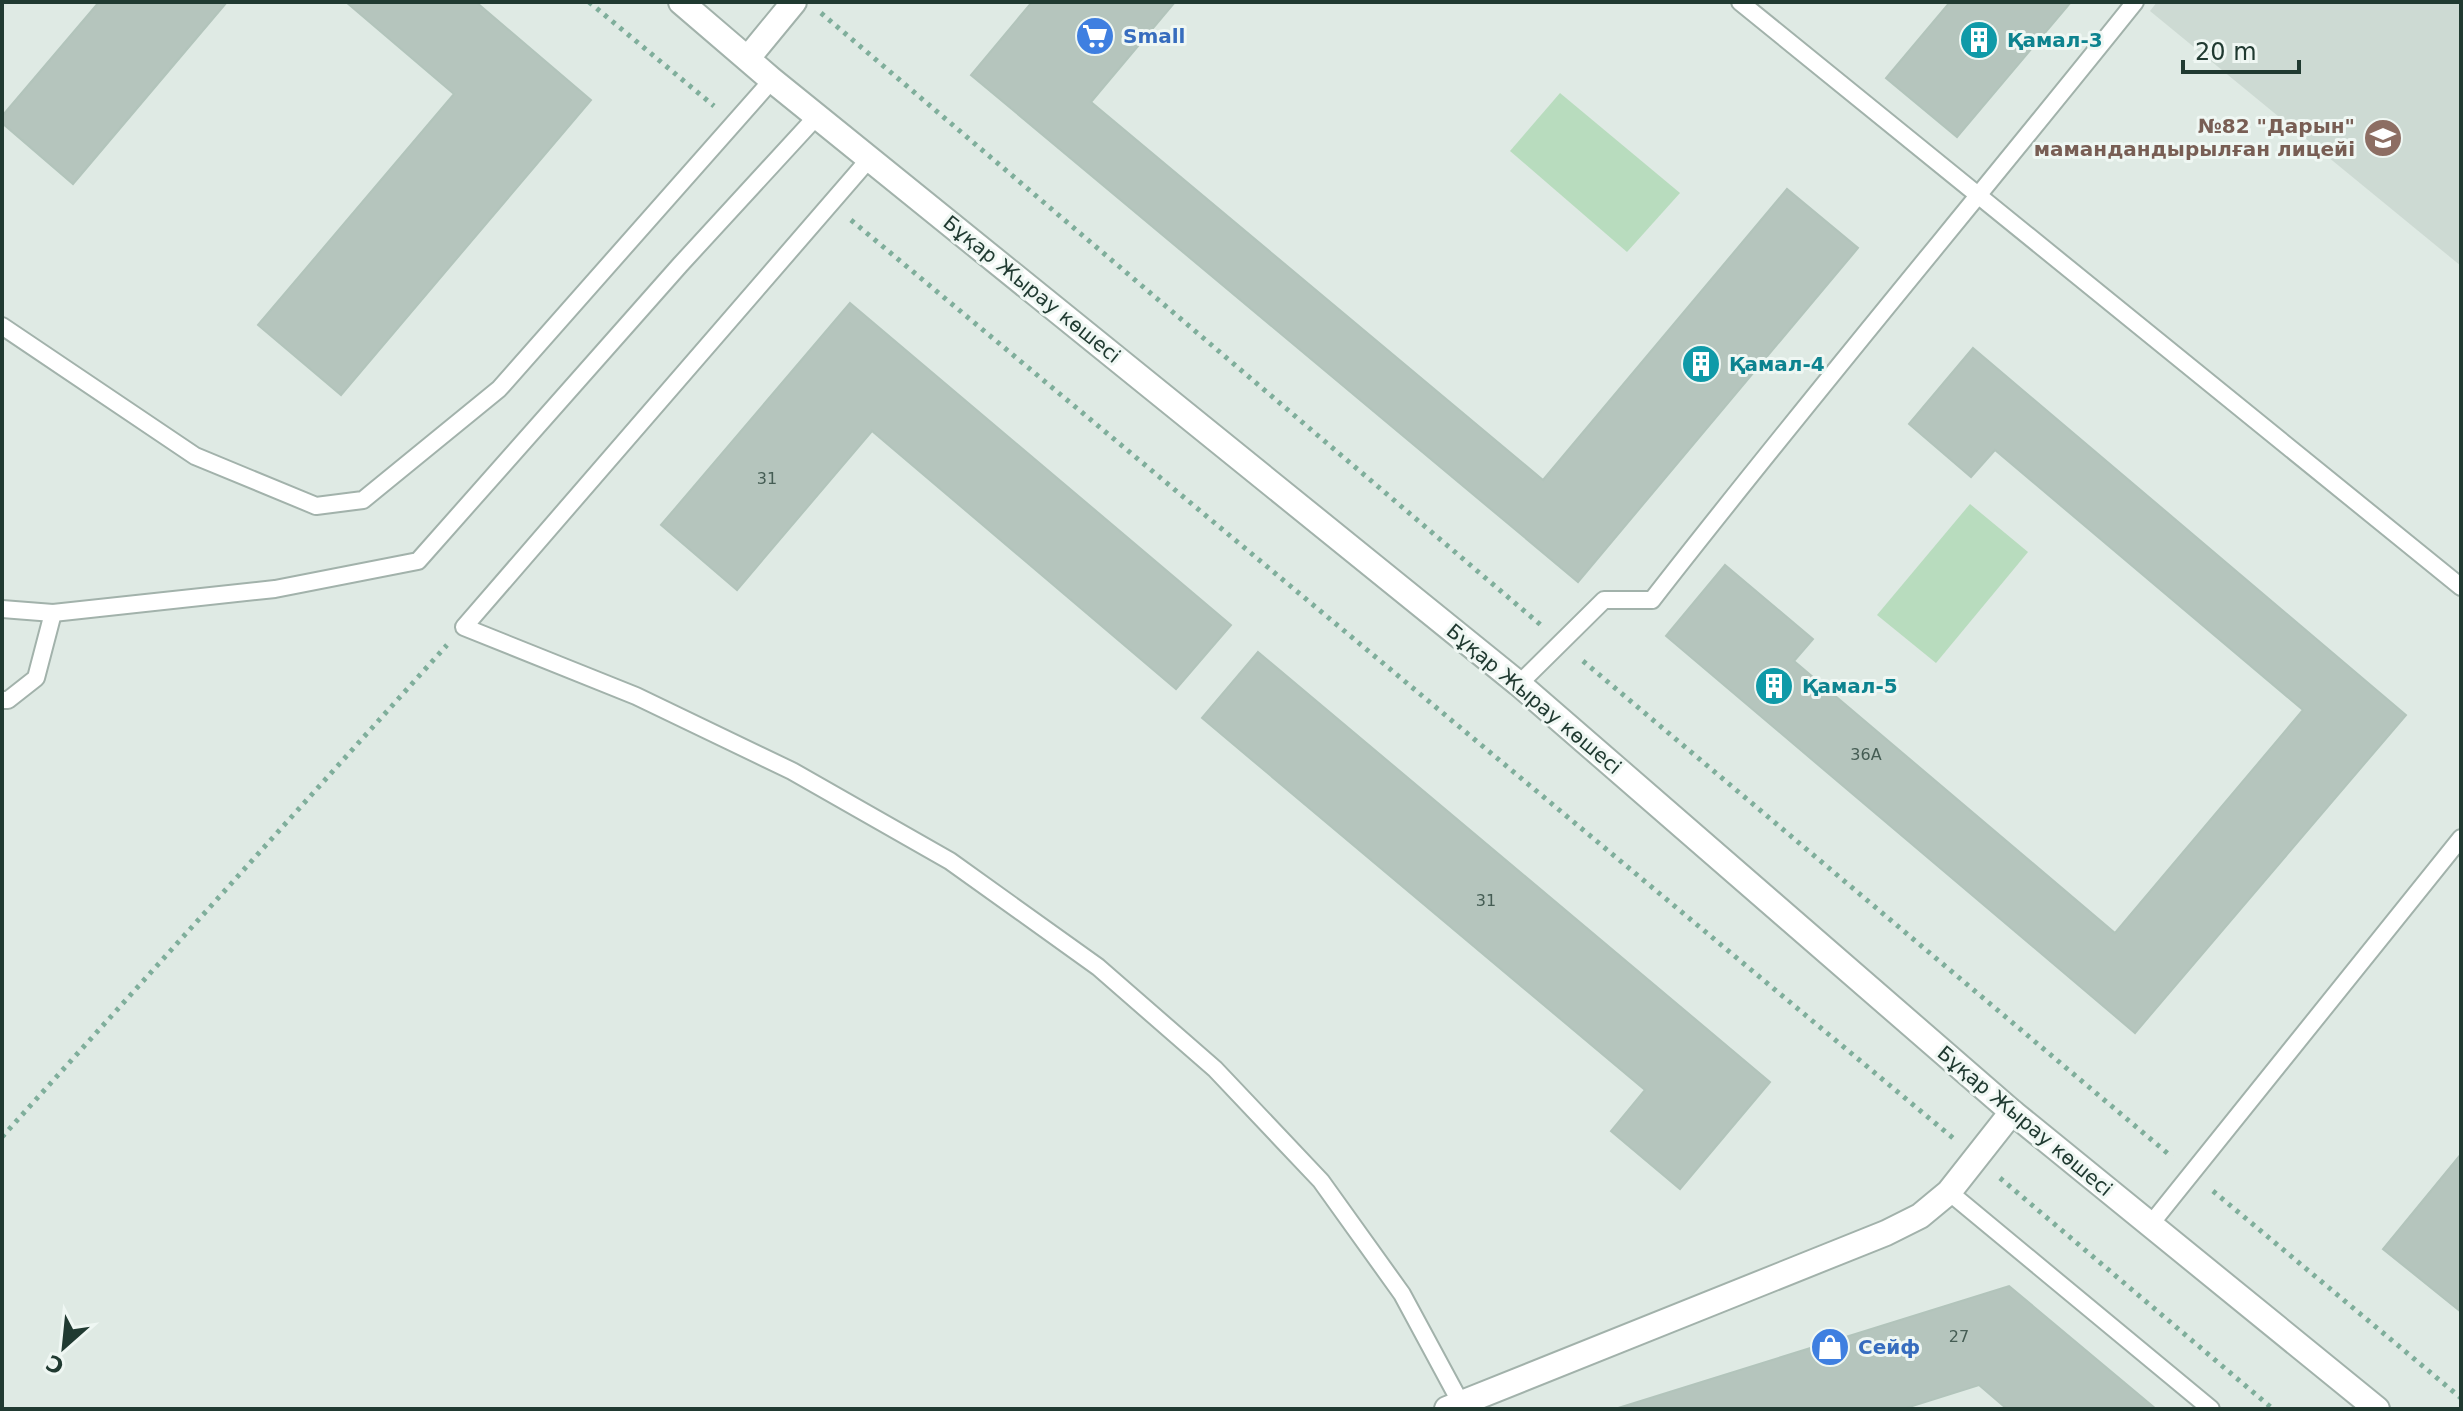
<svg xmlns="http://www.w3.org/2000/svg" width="2463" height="1411" font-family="'DejaVu Sans',sans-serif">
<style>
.built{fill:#cddad3}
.green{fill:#b8dcbe}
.building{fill:#b5c5bd;stroke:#b2c4bb;stroke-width:2}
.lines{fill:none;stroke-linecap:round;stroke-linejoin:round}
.service-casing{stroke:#a2b2ab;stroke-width:20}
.minor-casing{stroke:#a2b2ab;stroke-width:28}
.tertiary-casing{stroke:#a2b2ab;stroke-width:28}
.path{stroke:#7fae9b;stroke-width:5;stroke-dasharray:4 6;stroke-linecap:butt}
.service{stroke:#fff;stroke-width:16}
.minor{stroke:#fff;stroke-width:24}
.tertiary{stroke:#fff;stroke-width:24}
.labels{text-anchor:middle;stroke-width:6;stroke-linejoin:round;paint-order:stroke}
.number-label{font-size:16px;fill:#455d54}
.shop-label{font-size:20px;font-weight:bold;fill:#366cbe;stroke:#eff7f3;text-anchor:start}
.culture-label{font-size:20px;font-weight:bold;fill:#0d838f;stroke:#eff7f3;text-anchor:start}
.education-label{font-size:20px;font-weight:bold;fill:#785e54;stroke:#eff7f3;text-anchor:end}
.street-label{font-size:20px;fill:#203a31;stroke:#eff7f3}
</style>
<rect width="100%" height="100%" fill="#dfeae4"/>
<polygon class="built" points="2157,2 2461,2 2461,266 2150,11"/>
<g class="green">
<polygon points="1560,93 1680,193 1627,252 1510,151"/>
<polygon points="1970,504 2028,552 1936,663 1877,615"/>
</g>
<g class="building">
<polygon points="99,2 227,2 73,184 2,123 2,116"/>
<polygon points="346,2 476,2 591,100 341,395 258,325 454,94"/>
<polygon points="1032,2 1175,2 1091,102 1543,480 1787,189 1858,248 1578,582 971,75"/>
<polygon points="1950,2 2071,2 1957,137 1886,78"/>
<polygon points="850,303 1231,625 1176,689 872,431 737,590 661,525"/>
<polygon points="1973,348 2406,715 2135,1033 1666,636 1725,565 1813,639 1794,661 2115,933 2303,710 1995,450 1971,477 1909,424"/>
<polygon points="1258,652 1770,1082 1680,1189 1611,1131 1645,1090 1202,718"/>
<polygon points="2461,1154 2461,1312 2383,1249"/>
<polygon points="2009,1286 2156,1409 2007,1409 1979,1385 1903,1409 1615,1409"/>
</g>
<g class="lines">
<defs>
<g id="service">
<polyline points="1740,2 2461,587"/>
<polyline points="870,158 464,627 636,696 792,771 950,861 1098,967 1215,1069 1321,1181 1402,1294 1464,1409"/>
<polyline points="2,326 195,456 316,506 363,500 499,389 772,80"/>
<polyline points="2,609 53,613 275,589 418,561 680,265 817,116"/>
<path d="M 1519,684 L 1604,600 L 1652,600 C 1809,398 1975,202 2135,2"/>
<polyline points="2,700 8,700 36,678 53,613"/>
<polyline points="1949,1192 2211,1409"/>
<polyline points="2150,1225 2461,838"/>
</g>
<polyline id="minor" points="1447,1409 1886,1233 1920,1216 1949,1192 2012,1112"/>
<g id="tertiary">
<polyline points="681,2 772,80 1519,684 2012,1112 2377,1409"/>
<polyline points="748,58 794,2"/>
</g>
</defs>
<use href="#service" class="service-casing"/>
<use href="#minor" class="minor-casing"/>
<use href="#tertiary" class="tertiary-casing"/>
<g class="path">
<polyline points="589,2 714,106"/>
<polyline points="821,13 1542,626"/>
<polyline points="851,220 1953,1138"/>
<polyline points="1583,661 2172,1157"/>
<polyline points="2,1137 447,645"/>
<polyline points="2000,1178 2273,1409"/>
<polyline points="2213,1191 2461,1398"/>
</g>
<use href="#service" class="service"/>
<use href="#minor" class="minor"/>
<use href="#tertiary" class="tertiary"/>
</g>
<defs>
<symbol id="supermarket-disc" viewBox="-11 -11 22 22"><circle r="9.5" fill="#3f7fe0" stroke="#eff7f3"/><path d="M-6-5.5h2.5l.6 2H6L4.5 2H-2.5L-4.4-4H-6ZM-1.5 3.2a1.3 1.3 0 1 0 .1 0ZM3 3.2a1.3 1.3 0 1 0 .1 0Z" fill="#fff"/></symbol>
<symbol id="building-disc" viewBox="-11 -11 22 22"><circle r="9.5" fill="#0f9aa8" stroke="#eff7f3"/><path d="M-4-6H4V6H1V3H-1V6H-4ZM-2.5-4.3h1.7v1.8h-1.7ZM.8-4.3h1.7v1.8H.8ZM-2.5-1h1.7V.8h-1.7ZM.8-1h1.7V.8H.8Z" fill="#fff"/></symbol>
<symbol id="school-disc" viewBox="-11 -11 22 22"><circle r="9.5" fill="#8d6e63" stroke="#eff7f3"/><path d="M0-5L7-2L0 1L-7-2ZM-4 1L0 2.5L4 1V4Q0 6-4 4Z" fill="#fff"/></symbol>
<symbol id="shop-disc" viewBox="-11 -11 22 22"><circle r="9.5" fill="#3f7fe0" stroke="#eff7f3"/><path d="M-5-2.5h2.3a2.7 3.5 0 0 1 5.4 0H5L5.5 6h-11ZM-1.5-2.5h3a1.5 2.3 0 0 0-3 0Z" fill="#fff"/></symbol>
</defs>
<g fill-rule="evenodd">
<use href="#supermarket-disc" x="1073" y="14" width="44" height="44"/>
<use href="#building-disc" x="1957" y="18" width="44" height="44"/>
<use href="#school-disc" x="2361" y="116" width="44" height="44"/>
<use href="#building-disc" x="1679" y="342" width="44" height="44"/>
<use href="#building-disc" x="1752" y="664" width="44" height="44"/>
<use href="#shop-disc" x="1808" y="1325" width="44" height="44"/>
</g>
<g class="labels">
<g class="number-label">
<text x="767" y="484">31</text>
<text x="1866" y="760">36А</text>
<text x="1486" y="906">31</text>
<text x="1959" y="1342">27</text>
</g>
<g class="shop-label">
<text x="1123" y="43">Small</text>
<text x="1858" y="1354">Сейф</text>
</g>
<g class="culture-label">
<text x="2007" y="47">Қамал-3</text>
<text x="1729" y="371">Қамал-4</text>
<text x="1802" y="693">Қамал-5</text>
</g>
<g class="education-label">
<text x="2355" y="133">№82 "Дарын"<tspan x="2355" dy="23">мамандандырылған лицейі</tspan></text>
</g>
<g class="street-label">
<text transform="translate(1032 289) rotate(39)" y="7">Бұқар Жырау көшесі</text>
<text transform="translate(1534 699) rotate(40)" y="7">Бұқар Жырау көшесі</text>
<text transform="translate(2025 1121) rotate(40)" y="7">Бұқар Жырау көшесі</text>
</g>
</g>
<rect width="2463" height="1411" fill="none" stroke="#203a31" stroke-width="8"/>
<g transform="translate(64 1347) rotate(207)" stroke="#eff7f3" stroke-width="6" paint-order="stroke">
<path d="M0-6L14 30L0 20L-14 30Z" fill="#203a31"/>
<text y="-12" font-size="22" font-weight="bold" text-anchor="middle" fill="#203a31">С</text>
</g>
<path d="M2183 60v12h116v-12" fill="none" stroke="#203a31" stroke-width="4"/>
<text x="2195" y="60" font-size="24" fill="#203a31" stroke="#eff7f3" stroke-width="6" paint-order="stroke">20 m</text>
</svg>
